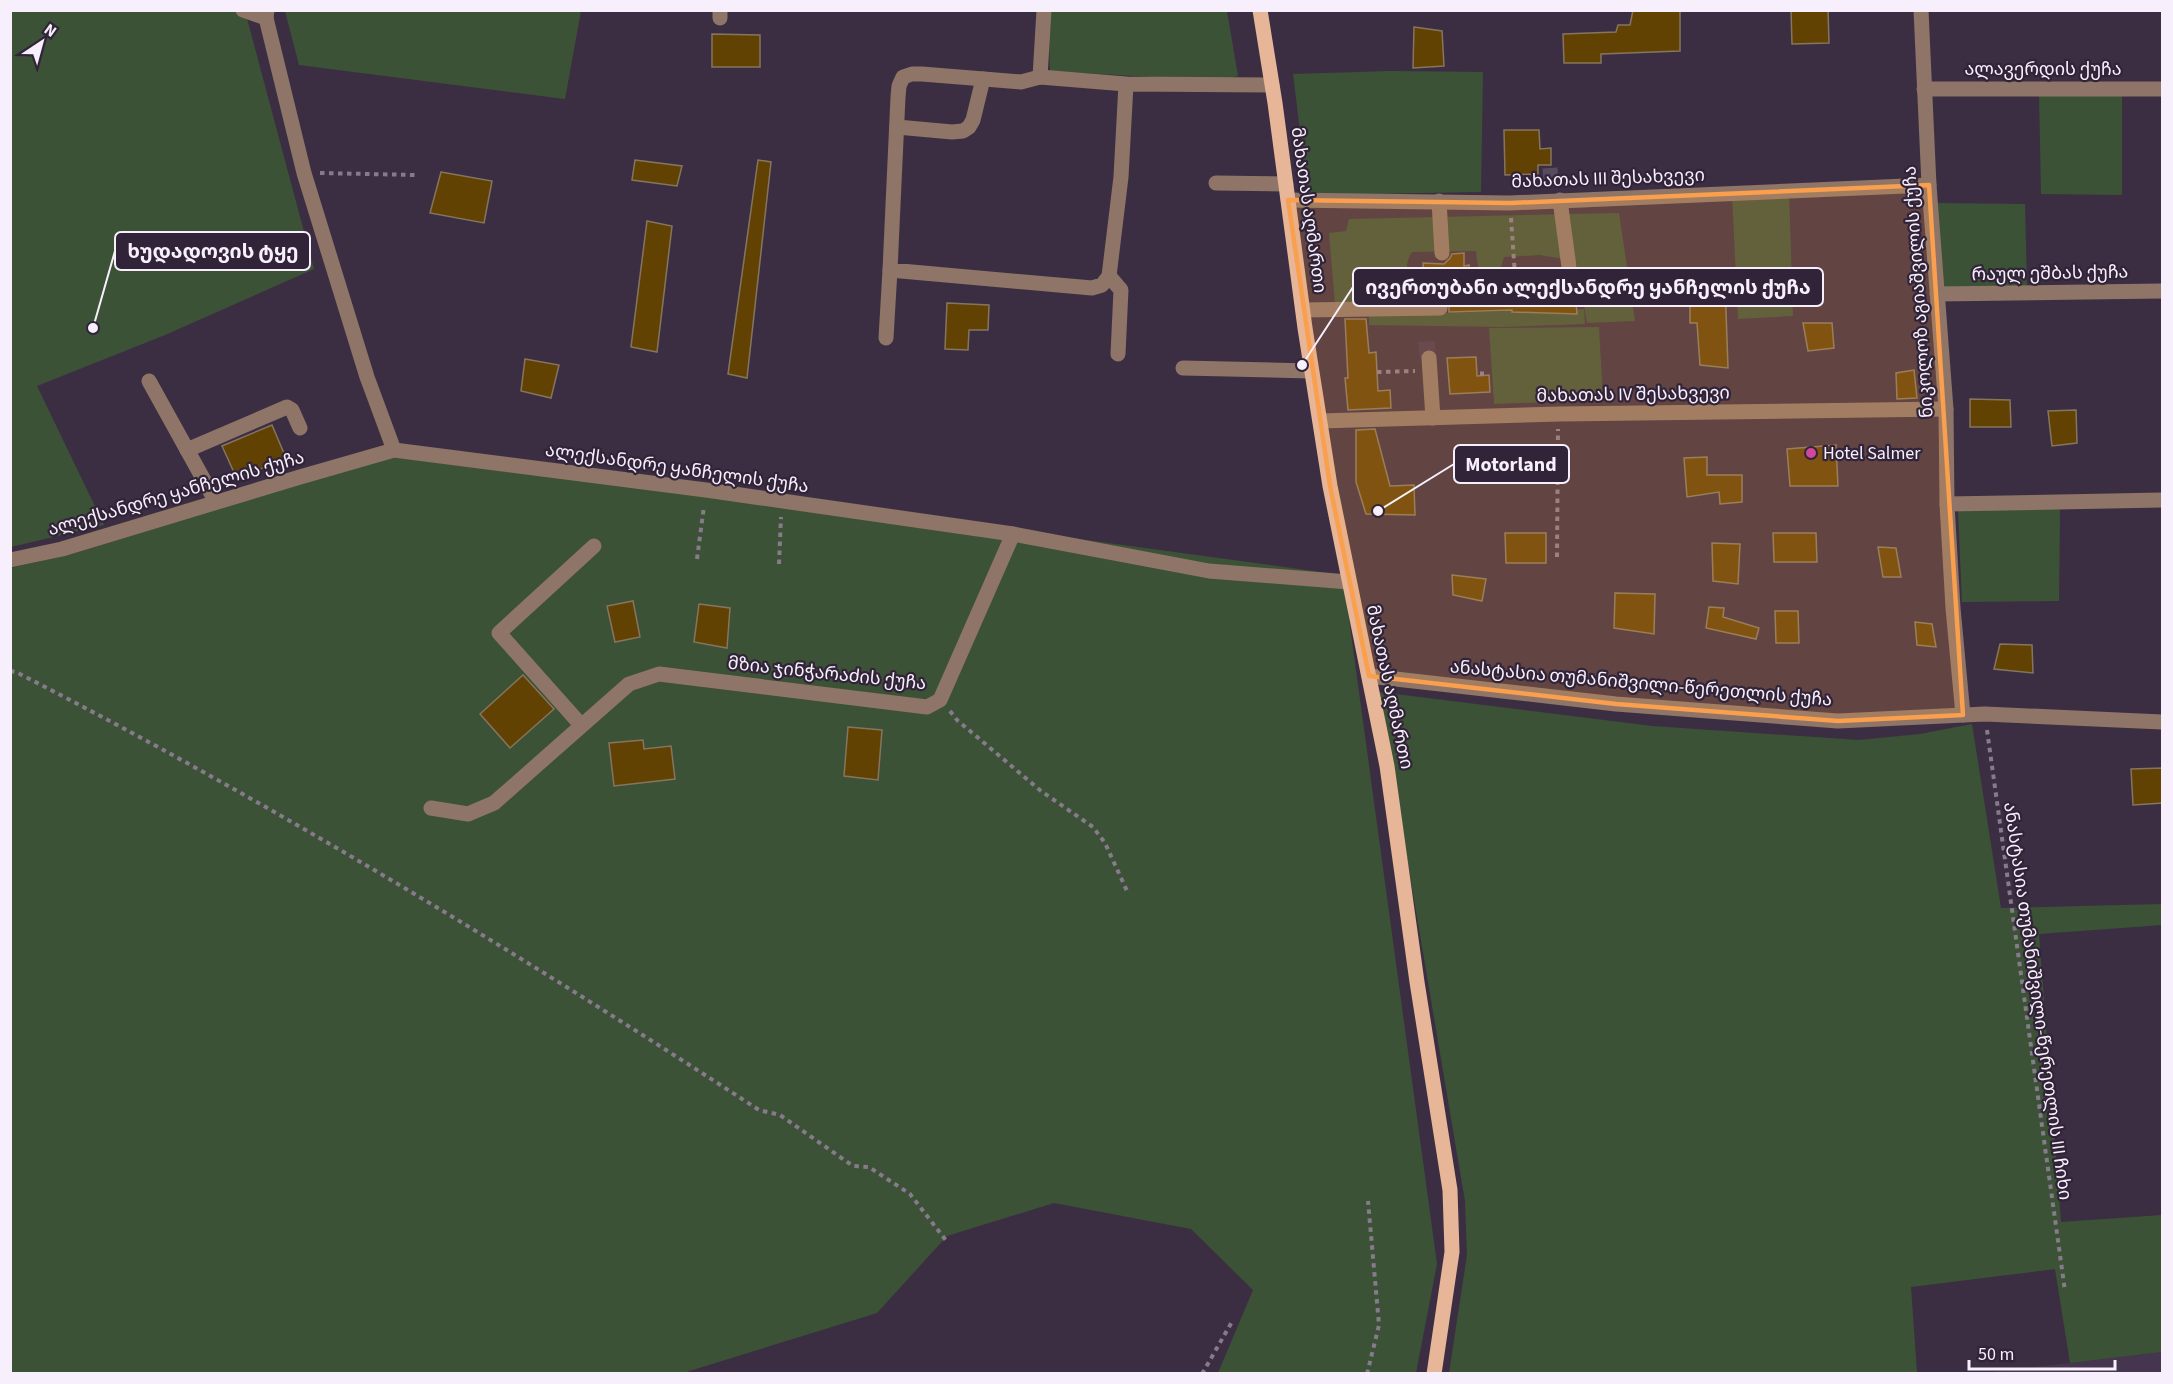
<svg xmlns="http://www.w3.org/2000/svg" width="2173" height="1384" font-family="'Source Sans 3','Noto Sans Georgian',sans-serif">
<style>
.built{fill:#46354f}
.green{fill:#3c5237}
.building{fill:#624202;stroke:#85755e;stroke-width:1.5}
.lines{fill:none;stroke-linecap:round;stroke-linejoin:round}
.minor-tunnel{stroke:#584b5e;stroke-width:15;stroke-dasharray:15 8;stroke-linecap:butt}
.path{stroke:#867a8b;stroke-width:4;stroke-dasharray:4.5 4.5;stroke-linecap:butt}
.minor{stroke:#8e7567;stroke-width:15}
.major{stroke:#e7b597;stroke-width:15}
.marked{fill:#f99f4d;fill-opacity:0.2;stroke:#f99f4d;stroke-width:4.5;stroke-linejoin:round}
.hotel-dot{fill:#d1479c;stroke:#312438;stroke-width:2}
.labels{text-anchor:middle;stroke-width:4.5;stroke-linejoin:round;paint-order:stroke}
.street-label{font-size:18px;fill:#f7effc;stroke:#312438}
.poi-label{font-size:18px;fill:#f7effc;stroke:#312438;text-anchor:start}
.leader{fill:none;stroke:#f7effc;stroke-width:2}
.callout-dot{fill:#f7effc;stroke:#312438;stroke-width:2}
.callout{fill:#312438;stroke:#f7effc;stroke-width:2}
.callout-label{font-size:20px;text-anchor:middle;font-weight:bold;fill:#f7effc}
</style>
<rect width="100%" height="100%" fill="#3c2e42"/>
<g class="built">
<polygon points="1435,341 1436,358 1420,358 1418,342"/>
<polygon points="2162,1352 2162,1373 1972,1374 2070,1363"/>
</g>
<g class="green">
<polygon points="10,11 245,11 314,269 165,335 37,386 104,525 11,547"/>
<polygon points="285,11 285,10 581,11 565,99 299,65"/>
<polygon points="1048,11 1227,11 1238,76 1219,81 1050,71"/>
<polygon points="1391,71 1483,72 1481,192 1308,195 1293,74"/>
<polygon points="2039,93 2122,95 2122,195 2041,194"/>
<polygon points="1789,191 1793,316 1738,319 1732,195"/>
<polygon points="1935,203 2025,204 2027,286 1941,288"/>
<path d="M 1619,213 L 1635,321 L 1587,323 L 1576,261 L 1540,255 L 1504,257 L 1500,271 L 1500,285 L 1480,283 L 1476,251 L 1412,252 C 1404,265 1406,275 1414,287 L 1384,303 L 1335,305 L 1329,233 L 1346,231 L 1349,219 Z"/>
<polygon points="1584,309 1585,324 1503,327 1369,325 1369,315"/>
<polygon points="1599,327 1603,400 1494,404 1489,328"/>
<polygon points="412,448 1343,575 1437,1264 1416,1373 1218,1373 1253,1290 1191,1229 1054,1203 947,1236 877,1313 683,1373 11,1373 10,568 75,553"/>
<polygon points="2060,508 2059,601 1962,602 1958,511"/>
<polygon points="1379,692 1652,726 1859,740 1920,734 1972,724 2001,908 2162,904 2162,925 2039,934 2061,1222 2162,1215 2162,1352 2070,1363 2055,1269 1911,1287 1917,1373 1449,1373 1467,1255 1465,1201"/>
</g>
<g class="building">
<polygon points="1633,10 1680,10 1680,51 1601,54 1601,63 1564,63 1563,34 1616,32 1618,25 1630,25"/>
<polygon points="1791,10 1828,10 1829,43 1792,44"/>
<polygon points="1414,27 1442,31 1444,66 1413,68"/>
<polygon points="712,34 760,35 760,67 712,67"/>
<polygon points="1504,130 1539,130 1540,149 1551,148 1551,165 1538,165 1538,174 1505,175"/>
<polygon points="635,160 682,166 677,186 632,180"/>
<polygon points="758,160 771,162 747,378 728,374"/>
<polygon points="441,172 492,181 484,223 430,213"/>
<polygon points="647,221 672,226 657,352 631,347"/>
<polygon points="1464,253 1464,266 1469,265 1472,299 1511,295 1511,290 1521,290 1521,274 1559,274 1559,287 1563,287 1568,291 1575,290 1577,314 1512,312 1512,310 1449,312 1449,304 1445,300 1426,298 1423,263 1444,264 1450,258 1452,254"/>
<polygon points="1725,283 1728,368 1700,365 1697,323 1690,323 1690,284"/>
<polygon points="947,303 989,305 988,330 969,330 968,350 945,349"/>
<polygon points="1345,319 1366,319 1369,353 1376,352 1378,391 1390,390 1391,408 1348,410 1345,378 1348,378"/>
<polygon points="1803,323 1832,323 1834,348 1808,351"/>
<polygon points="1476,357 1477,376 1489,375 1490,392 1450,394 1447,358"/>
<polygon points="525,359 559,365 551,398 521,391"/>
<polygon points="1914,370 1917,398 1897,399 1896,373"/>
<polygon points="1970,399 2010,400 2011,427 1970,427"/>
<polygon points="2076,410 2077,443 2052,446 2048,411"/>
<polygon points="272,425 286,458 237,479 222,446"/>
<polygon points="1375,429 1390,486 1414,485 1415,515 1366,514 1356,482 1356,430"/>
<polygon points="1836,445 1838,486 1790,486 1787,449"/>
<polygon points="1707,457 1707,475 1742,475 1742,502 1720,504 1719,492 1687,497 1684,458"/>
<polygon points="1505,533 1546,533 1546,563 1506,563"/>
<polygon points="1773,533 1816,533 1817,562 1774,562"/>
<polygon points="1712,543 1740,544 1738,584 1713,581"/>
<polygon points="1878,547 1896,548 1901,577 1883,577"/>
<polygon points="1452,575 1486,579 1482,601 1453,595"/>
<polygon points="1615,593 1655,594 1654,634 1614,628"/>
<polygon points="633,601 640,637 615,642 607,606"/>
<polygon points="699,604 730,608 727,648 694,642"/>
<polygon points="1709,607 1724,608 1723,617 1759,628 1756,639 1706,628"/>
<polygon points="1775,611 1798,611 1799,643 1776,643"/>
<polygon points="1915,622 1932,624 1936,647 1917,645"/>
<polygon points="2000,644 2032,645 2033,673 1994,669"/>
<polygon points="523,675 554,709 510,748 480,714"/>
<polygon points="848,727 882,730 878,780 844,776"/>
<polygon points="643,740 644,749 671,746 675,779 614,786 609,743"/>
<polygon points="2163,768 2163,803 2133,805 2131,769"/>
</g>
<g class="lines">
<polyline class="minor-tunnel" points="1550,168 1551,186"/>
<g class="path">
<polyline points="320,173 415,175"/>
<polyline points="1511,218 1516,290"/>
<polyline points="1377,372 1415,371"/>
<polyline points="1482,376 1482,370"/>
<polyline points="1557,557 1558,429"/>
<polyline points="697,559 704,506"/>
<polyline points="779,564 781,517"/>
<path d="M 10,671 L 16,672 C 272,803 518,953 759,1110 L 780,1115 L 853,1166 L 869,1167 L 910,1194 L 948,1243"/>
<polyline points="950,711 957,720 1041,791 1093,827 1105,843 1127,891"/>
<polyline points="1987,730 2065,1291"/>
<polyline points="1202,1374 1233,1320"/>
<polyline points="1367,1374 1379,1325 1368,1201"/>
</g>
<g class="minor">
<polyline points="243,10 266,18"/>
<polyline points="267,10 266,18 304,173 367,377 394,450"/>
<polyline points="1921,10 1929,185 1946,409 1947,504 1953,608 1963,715"/>
<polyline points="720,18 720,10"/>
<polyline points="1040,77 1044,10"/>
<polyline points="1126,84 1040,77 1021,82 922,74 912,74 903,77 899,86 898,97 890,270 1092,288 1102,285 1109,276 1121,177 1126,84 1272,85"/>
<polyline points="1924,89 2162,89"/>
<polyline points="897,127 952,132 963,131 969,127 973,120 983,79"/>
<polyline points="1216,183 1286,184"/>
<polyline points="1288,200 1510,203 1929,185"/>
<polyline points="1560,200 1571,282"/>
<polyline points="1439,201 1442,253"/>
<polyline points="1109,276 1121,290 1118,354"/>
<polyline points="1937,294 2162,291"/>
<polyline points="1303,310 1440,308"/>
<polyline points="886,338 890,270"/>
<polyline points="1429,358 1433,418"/>
<polyline points="1183,368 1311,371"/>
<polyline points="149,381 216,502"/>
<polyline points="1320,421 1559,414 1946,409"/>
<polyline points="187,450 287,407 292,410 300,428"/>
<polyline points="1947,504 2162,500"/>
<polyline points="10,560 62,549 300,477 394,450 706,490 1013,534 1209,571 1349,582"/>
<polyline points="1369,676 1616,704 1838,721 1985,714 2162,722"/>
<polyline points="581,725 499,633 594,546"/>
<polyline points="431,808 468,814 494,803 629,684 659,674 927,707 940,700 1013,534"/>
</g>
<polyline class="major" points="1260,10 1275,103 1305,328 1330,486 1387,766 1417,982 1450,1190 1452,1252 1434,1374"/>
</g>
<path class="marked" d="M 1929,185 L 1963,715 L 1838,721 L 1616,704 L 1369,676 L 1330,486 L 1288,200 L 1510,203 Z"/>
<circle class="hotel-dot" cx="1811" cy="453" r="6"/>
<g class="labels">
<g class="street-label">
<text x="2043" y="75">ალავერდის ქუჩა</text>
<text transform="translate(1608 178) rotate(-2)" y="6">მახათას III შესახვევი</text>
<text transform="translate(1309 210) rotate(82)" y="6">მახათას აღმართი</text>
<text transform="translate(2050 273) rotate(-1)" y="6">რაულ ეშბას ქუჩა</text>
<text transform="translate(1918 292) rotate(-94)" y="6">ნიკოლოზ აგიაშვილის ქუჩა</text>
<text transform="translate(1633 394) rotate(-1)" y="6">მახათას IV შესახვევი</text>
<text transform="translate(677 468) rotate(8)" y="6">ალექსანდრე ყანჩელის ქუჩა</text>
<text transform="translate(176 493) rotate(-16)" y="6">ალექსანდრე ყანჩელის ქუჩა</text>
<text transform="translate(827 673) rotate(6)" y="6">მზია ჯინჭარაძის ქუჩა</text>
<text transform="translate(1641 683) rotate(5)" y="6">ანასტასია თუმანიშვილი-წერეთლის ქუჩა</text>
<text transform="translate(1390 687) rotate(78)" y="6">მახათას აღმართი</text>
<text transform="translate(2038 1001) rotate(82)" y="6">ანასტასია თუმანიშვილი-წერეთლის III ჩიხი</text>
</g>
<g class="poi-label">
<text x="1823" y="459">Hotel Salmer</text>
</g>
</g>
<path class="leader" d="M93 328L115 251M1302 365L1353 287M1378 511L1454 464"/>
<g class="callout-dot">
<circle cx="93" cy="328" r="6"/>
<circle cx="1302" cy="365" r="6"/>
<circle cx="1378" cy="511" r="6"/>
</g>
<g class="callout">
<rect x="115" y="232" width="195" height="38" rx="6"/>
<rect x="1353" y="268" width="470" height="38" rx="6"/>
<rect x="1454" y="445" width="115" height="38" rx="6"/>
</g>
<g class="callout-label">
<text x="213" y="258">ხუდადოვის ტყე</text>
<text x="1588" y="294">ივერთუბანი ალექსანდრე ყანჩელის ქუჩა</text>
<text x="1511" y="471">Motorland</text>
</g>
<rect width="2173" height="1384" fill="none" stroke="#f7effc" stroke-width="24"/>
<g transform="translate(42 42) rotate(36)" stroke="#312438" stroke-width="4.5" paint-order="stroke">
<path d="M0-4.5L10 22L0 15L-10 22Z" fill="#f7effc"/>
<text y="-9" font-size="16" font-weight="bold" text-anchor="middle" fill="#f7effc">N</text>
</g>
<path d="M1969 1360v9h146v-9" fill="none" stroke="#f7effc" stroke-width="3"/>
<text x="1978" y="1360" font-size="18" fill="#f7effc" stroke="#312438" stroke-width="4.5" paint-order="stroke">50 m</text>
</svg>
